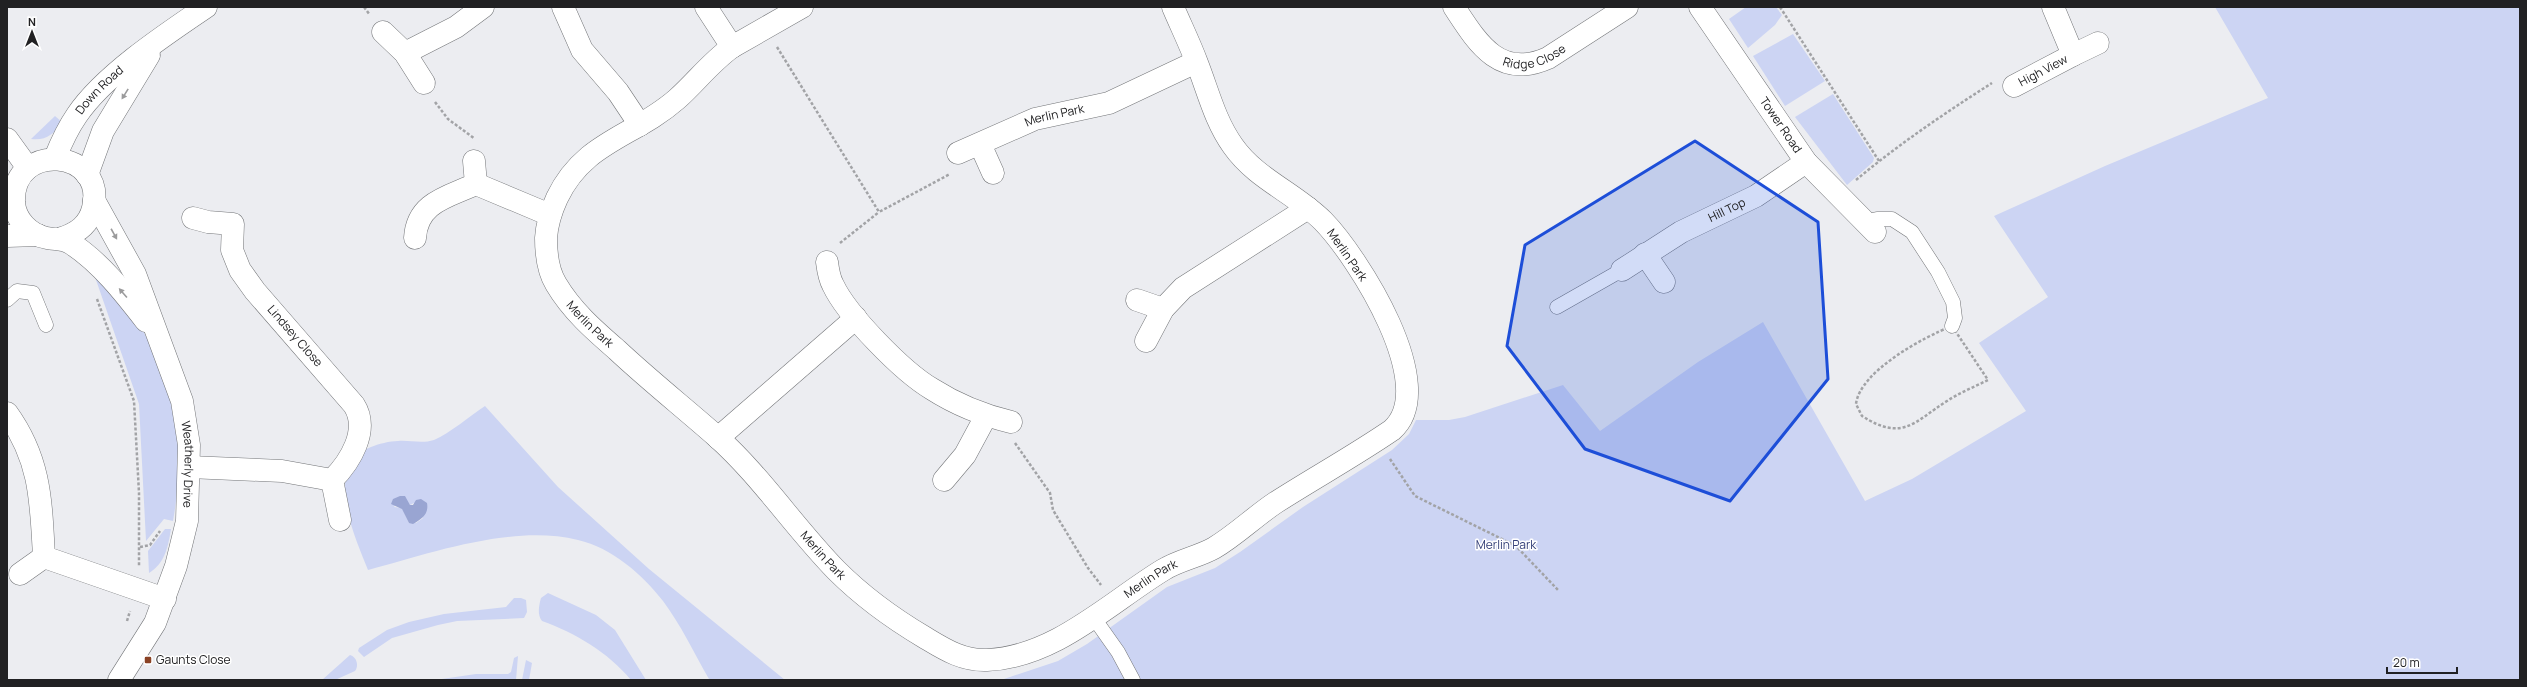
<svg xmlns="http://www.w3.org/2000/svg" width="2527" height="687" font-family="Manrope,sans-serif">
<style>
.green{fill:#ccd4f3;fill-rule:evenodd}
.water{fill:#99a5d2}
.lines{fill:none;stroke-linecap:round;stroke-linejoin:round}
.service-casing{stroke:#737578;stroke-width:15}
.minor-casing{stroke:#737578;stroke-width:23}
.tertiary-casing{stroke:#737578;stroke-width:23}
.path{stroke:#a2a3a6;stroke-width:2.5;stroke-dasharray:3 2;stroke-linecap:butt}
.service{stroke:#fff;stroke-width:14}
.minor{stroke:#fff;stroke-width:22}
.tertiary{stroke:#fff;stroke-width:22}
.oneway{fill:#9b9b9c}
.marked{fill:#1d4ed8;fill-opacity:0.2;stroke:#1d4ed8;stroke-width:3;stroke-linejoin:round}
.poi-dot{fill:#8a4224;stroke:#fff;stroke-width:1.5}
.labels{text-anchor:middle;stroke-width:3;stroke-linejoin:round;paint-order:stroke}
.street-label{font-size:12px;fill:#212123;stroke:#fff}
.park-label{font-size:12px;fill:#354079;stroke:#fff}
.poi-label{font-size:12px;fill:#212123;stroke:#fff;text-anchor:start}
</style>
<rect width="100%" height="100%" fill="#ecedf1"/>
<g class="green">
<polygon points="1746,7 1776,7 1782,15 1775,25 1748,48 1729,19"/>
<polygon points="2215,7 2520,7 2520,680 1001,680 1058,661 1087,644 1167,587 1215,568 1240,552 1303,507 1392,450 1409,434 1416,420 1449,420 1465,417 1563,385 1600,431 1698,362 1763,322 1865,501 1912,479 2026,411 1979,343 2048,297 1994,216 2105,166 2268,98"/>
<polygon points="1793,34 1825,81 1785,106 1753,56"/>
<polygon points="1833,94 1874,158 1873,162 1847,185 1795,117"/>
<path d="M 55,116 L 63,123 C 53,134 46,141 31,139 Z"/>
<path d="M 95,277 C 106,288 119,299 130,311 C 154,340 177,410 179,448 C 180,472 177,498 173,521 L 164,519 L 146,541 L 139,404 Z"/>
<path d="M 485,406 L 558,487 L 649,569 L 785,680 L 708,680 L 709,679 C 694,653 681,625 663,601 C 642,574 612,548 578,540 C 512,524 431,553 368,570 C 355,537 322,467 371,447 C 378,444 390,441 398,441 C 410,440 422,444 434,440 C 450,433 470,416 485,406 ZM 401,496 L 410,505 L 414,503 L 423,518 L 416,523 L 409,523 L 402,508 L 394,507 Z"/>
<path d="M 165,529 L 171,529 C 168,547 165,563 149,573 L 148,551 Z"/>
<path d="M 548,593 L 596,615 L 615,630 L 646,680 L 631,680 C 608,652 575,633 542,621 C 537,615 539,605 541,598 Z"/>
<polygon points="514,598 521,598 526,600 527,612 524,618 457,621 438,625 392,638 364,657 358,651 359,648 387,630 409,622 444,614 506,607"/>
<path d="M 350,655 C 357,657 359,666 355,671 L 335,680 L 322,680 Z"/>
<polygon points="518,656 516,680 435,680 476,674 508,674 511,672 514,658"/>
<polygon points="526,660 532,663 529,680 522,680"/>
</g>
<path class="water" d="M 400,496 L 405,496 L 410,505 L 413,505 L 416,500 L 421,499 L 427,503 C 429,514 422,519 413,524 L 409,523 L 402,509 L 391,504 L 393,499 Z"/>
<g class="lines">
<defs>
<g id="service">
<polyline points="1865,222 1877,219 1892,219 1912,232 1938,272 1953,302 1955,318 1952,326"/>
<polyline points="7,300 17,291 33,293 46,325"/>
<polyline points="1557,307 1622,270"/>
<polyline points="1094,618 1118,652 1133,680"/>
</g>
<g id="minor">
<polyline points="563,7 582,50 618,92 640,125"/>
<polyline points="706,7 732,47 802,7"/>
<path id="s1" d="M 1454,7 C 1477,42 1499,80 1548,58 L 1627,7"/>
<path id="s2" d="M 1700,7 L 1806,162 L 1875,232"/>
<polyline points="383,32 405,53 424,83"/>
<path id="s3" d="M 732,47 C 711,62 696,82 677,99 C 634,137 584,141 557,198 C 551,211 547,223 546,238 C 546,253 548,271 556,284 C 572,311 594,330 617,350 C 649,380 683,407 716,436 C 761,476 794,527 836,570 C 862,596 892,618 924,637 C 944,649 962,661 987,660 C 1055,657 1109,603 1163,570 C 1179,560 1198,557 1214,548 C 1236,535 1254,517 1275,503 C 1314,478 1354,456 1392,430 C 1441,387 1358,257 1323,221 C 1295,193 1256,179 1233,146 C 1215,121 1208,91 1197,63 C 1190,44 1181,26 1173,7"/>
<polyline points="405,53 456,27 483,7"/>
<polyline points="2073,55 2098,43"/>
<path id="s4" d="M 2014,86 L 2073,55 L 2053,7"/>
<polyline points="7,139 28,168"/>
<polyline points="980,144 993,173"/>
<path id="s5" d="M 958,153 L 1035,119 L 1109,103 L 1196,62"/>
<polyline points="474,161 476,184"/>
<path d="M 415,238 C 417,202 448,197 476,184 L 550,215"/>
<polyline points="1645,254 1664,282"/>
<path d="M 827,262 C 828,270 829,278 833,285 C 847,315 903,372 932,389 C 957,405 982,415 1011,422"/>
<path id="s6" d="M 1622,270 L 1681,232 L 1756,196 L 1806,162"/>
<polyline points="1137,300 1163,309"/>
<polyline points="1146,341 1163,309 1183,288 1308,208"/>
<path d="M 7,413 C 41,460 41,502 44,557 L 165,599"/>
<polyline points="718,438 856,318"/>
<path d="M 189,467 L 282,471 L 332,480 C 350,462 370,430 354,405 L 255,291 L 240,270 L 232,250 L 233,224 L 208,222 L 193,218"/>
<polyline points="332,480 340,520"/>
<polyline points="944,480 965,455 986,416"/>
<polyline points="20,574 44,557"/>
</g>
<g id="tertiary">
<path id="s7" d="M 55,158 C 61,143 68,128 77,115 C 104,75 166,34 206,7"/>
<polyline points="87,175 103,131 149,55"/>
<path id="s8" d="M 94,200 L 135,274 L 182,401 L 189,445 L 187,521 L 176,566 L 155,623 L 119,680"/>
<polyline points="7,236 38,235"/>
<path d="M 62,238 C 77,233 89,225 93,208 C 107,149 12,140 14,202 C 15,220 30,235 47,238 C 57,240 63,238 72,244 C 101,263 125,294 146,321"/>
</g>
</defs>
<use href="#service" class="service-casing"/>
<use href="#minor" class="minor-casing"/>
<use href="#tertiary" class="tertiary-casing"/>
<g class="path">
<polyline points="364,7 370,15"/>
<polyline points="1780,7 1879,161"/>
<polyline points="777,47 879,212 950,174"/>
<polyline points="435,102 448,119 475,139"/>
<path d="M 1856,180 C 1899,144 1945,113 1992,83"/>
<polyline points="840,243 879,212"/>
<polyline points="97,299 134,401 139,493 139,567"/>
<path d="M 1952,326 L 1988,380 C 1974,387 1959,393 1947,401 C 1914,422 1903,442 1862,416 L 1856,404 C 1860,371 1924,337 1952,326 Z"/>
<polyline points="1015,443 1050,493 1053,510 1088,568 1101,585"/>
<polyline points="1390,459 1415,496 1516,546 1558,590"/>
<polyline points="140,547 150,545 160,531"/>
<polyline points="127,621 130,611"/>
</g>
<use href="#service" class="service"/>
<use href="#minor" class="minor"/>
<use href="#tertiary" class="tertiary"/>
</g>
<defs><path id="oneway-solid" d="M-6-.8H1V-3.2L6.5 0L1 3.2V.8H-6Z"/></defs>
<g class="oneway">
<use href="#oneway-solid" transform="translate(125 94) rotate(122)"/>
<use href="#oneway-solid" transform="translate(114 234) rotate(61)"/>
<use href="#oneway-solid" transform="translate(123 293) rotate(-131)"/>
</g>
<path class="marked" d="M 1695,141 L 1818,222 L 1828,379 L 1730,501 L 1585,449 L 1507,346 L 1525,245 Z"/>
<rect class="poi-dot" x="144" y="656" width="8" height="8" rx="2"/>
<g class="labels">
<g class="street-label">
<text dy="4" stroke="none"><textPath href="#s1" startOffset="107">Ridge Close</textPath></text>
<text dy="4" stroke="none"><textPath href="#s4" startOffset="33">High View</textPath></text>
<text dy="4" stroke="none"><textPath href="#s7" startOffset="82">Down Road</textPath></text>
<text dy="4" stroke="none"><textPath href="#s5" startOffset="104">Merlin Park</textPath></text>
<text dy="4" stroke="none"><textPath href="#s2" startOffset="143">Tower Road</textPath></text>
<text dy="4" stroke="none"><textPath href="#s6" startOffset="121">Hill Top</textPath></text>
<text transform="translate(1347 255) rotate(55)" y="4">Merlin Park</text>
<text dy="4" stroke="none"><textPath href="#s3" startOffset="376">Merlin Park</textPath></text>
<text transform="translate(295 336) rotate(49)" y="4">Lindsey Close</text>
<text dy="4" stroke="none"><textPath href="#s8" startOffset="284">Weatherly Drive</textPath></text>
<text dy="4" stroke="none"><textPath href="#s3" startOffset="705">Merlin Park</textPath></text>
<text dy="4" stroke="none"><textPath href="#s3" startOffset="1089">Merlin Park</textPath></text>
</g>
<g class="park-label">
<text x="1506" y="549">Merlin Park</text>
</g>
<g class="poi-label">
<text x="156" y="664">Gaunts Close</text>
</g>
</g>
<rect width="2527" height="687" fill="none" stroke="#212123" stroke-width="16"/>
<g transform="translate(32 32)" stroke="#ffffff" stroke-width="3" paint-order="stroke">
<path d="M0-3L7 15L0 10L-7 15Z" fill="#212123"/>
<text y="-6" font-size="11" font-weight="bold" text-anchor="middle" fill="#212123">N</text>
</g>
<path d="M2387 667v6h70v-6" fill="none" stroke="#212123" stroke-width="2"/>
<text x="2393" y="667" font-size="12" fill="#212123" stroke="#ffffff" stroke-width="3" paint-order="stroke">20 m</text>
</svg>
